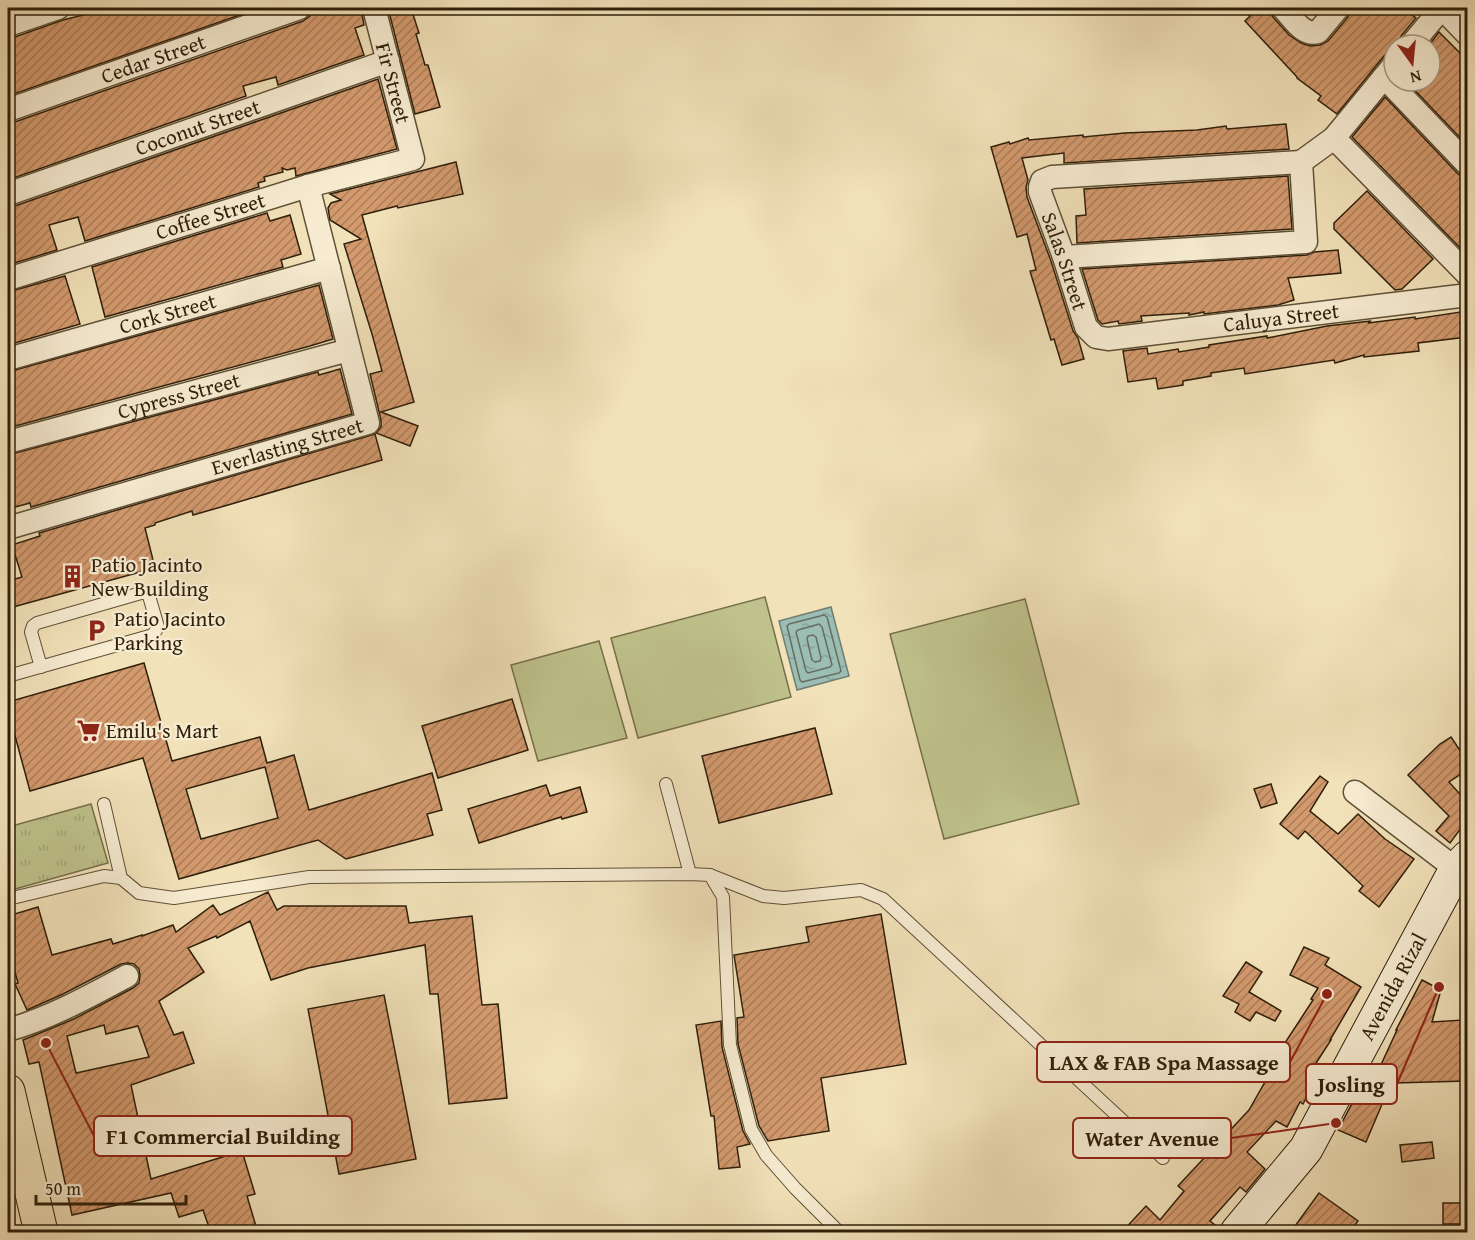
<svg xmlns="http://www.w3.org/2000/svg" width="1475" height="1240" font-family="'Gentium Book Plus',serif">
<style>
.grass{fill:url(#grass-tufts);stroke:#76704b;stroke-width:1.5}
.pitch{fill:#bfc28c;stroke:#76704b;stroke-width:1.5}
.water{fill:url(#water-ripples);stroke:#707e70;stroke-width:1.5}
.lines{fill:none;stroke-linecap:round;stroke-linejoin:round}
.shore{stroke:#656e5f;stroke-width:1.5}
.building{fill:url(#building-hatch);stroke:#2e1f0a;stroke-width:1.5;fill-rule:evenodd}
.service-casing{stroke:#5f5036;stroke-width:14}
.minor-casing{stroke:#5f5036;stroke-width:25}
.secondary-casing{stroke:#2e1f0a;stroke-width:35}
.primary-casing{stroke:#2e1f0a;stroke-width:35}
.service{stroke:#f7ecd2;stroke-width:12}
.minor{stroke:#f7ecd2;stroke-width:22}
.secondary{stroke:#f7ecd2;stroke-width:33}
.primary{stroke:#f2e2ba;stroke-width:33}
.labels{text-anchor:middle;stroke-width:4.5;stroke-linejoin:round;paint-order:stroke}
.street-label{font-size:21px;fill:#2e1f0a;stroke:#f7ecd2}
.poi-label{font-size:21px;fill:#2e1f0a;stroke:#f7ecd2;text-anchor:start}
.leader{fill:none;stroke:#8f2418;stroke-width:2}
.callout-dot{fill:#8f2418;stroke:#f7ecd2;stroke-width:2}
.callout{fill:#f7ecd2;stroke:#8f2418;stroke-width:2}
.callout-label{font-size:22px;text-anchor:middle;font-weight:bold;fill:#2e1f0a}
</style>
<defs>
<pattern id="grass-tufts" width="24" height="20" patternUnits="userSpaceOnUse" patternTransform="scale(1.5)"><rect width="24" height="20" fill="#bfc28c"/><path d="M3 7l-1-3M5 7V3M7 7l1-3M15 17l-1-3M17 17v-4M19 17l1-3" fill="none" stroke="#a4a677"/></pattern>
<pattern id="water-ripples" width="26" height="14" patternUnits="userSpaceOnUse" patternTransform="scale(1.5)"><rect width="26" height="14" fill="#9cbdb4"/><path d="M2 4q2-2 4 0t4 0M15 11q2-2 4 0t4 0" fill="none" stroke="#87a299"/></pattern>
<pattern id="building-hatch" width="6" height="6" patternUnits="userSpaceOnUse" patternTransform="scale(1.5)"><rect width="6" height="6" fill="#d39a6e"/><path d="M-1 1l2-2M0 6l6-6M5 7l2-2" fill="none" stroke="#ac7d59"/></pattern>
</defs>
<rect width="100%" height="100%" fill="#f2e2ba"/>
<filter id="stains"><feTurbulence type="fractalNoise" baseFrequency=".00333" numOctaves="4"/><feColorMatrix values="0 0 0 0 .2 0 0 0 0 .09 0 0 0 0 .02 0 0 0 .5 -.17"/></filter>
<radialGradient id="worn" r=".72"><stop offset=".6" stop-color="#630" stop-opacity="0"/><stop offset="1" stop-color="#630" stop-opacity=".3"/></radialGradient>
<polygon class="grass" points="91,804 108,863 8,891 8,827"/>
<g class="pitch">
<polygon points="765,597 791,697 638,738 611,638"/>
<polygon points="1025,599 1079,804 944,839 890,634"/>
<polygon points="599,641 627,738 538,761 511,665"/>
</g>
<polygon class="water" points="831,607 849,676 797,690 779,621"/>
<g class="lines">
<g class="shore">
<polygon points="824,615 827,617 841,671 839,673 802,682 800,680 787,626 789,624"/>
<polygon points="819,624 822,627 832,665 830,667 808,673 806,671 796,632 798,630"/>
<polygon points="813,635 816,637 821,658 820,661 815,662 812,660 807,639 808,636"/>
</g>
</g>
<g class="building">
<polygon points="111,8 260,8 8,96 8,38 12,38 63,20"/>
<polygon points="312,8 361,8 364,25 355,28 364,55 278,85 276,77 243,86 246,96 8,180 8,123 12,123 303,21 310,16"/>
<polygon points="388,8 411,8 419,33 416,34 425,65 428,65 440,107 415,114"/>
<polygon points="1240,8 1270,8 1270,11 1273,17 1289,35 1301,43 1310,46 1320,45 1328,41 1348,17 1351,8 1402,8 1416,18 1401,36 1398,45 1394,45 1384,56 1337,114 1318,100 1321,96 1297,78 1297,77 1245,21 1250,16"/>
<polygon points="1439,32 1467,60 1467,145 1406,81 1430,81 1430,45 1429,45"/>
<polygon points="378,79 397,149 296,176 295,168 287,170 282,168 283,172 264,177 265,181 258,183 259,187 85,241 78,217 49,225 57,250 8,265 8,207 12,207"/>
<polygon points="1385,97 1458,174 1464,178 1467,178 1467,255 1352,137"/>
<polygon points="1286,124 1289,149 1064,163 1064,153 1022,158 1028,180 1026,187 1027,197 1051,261 1073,331 1078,338 1084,359 1062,365 1054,339 1051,340 1030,271 1036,270 1027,234 1017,237 991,147 1009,142 1010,144 1028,138 1029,140 1083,135 1083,137 1125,133 1197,130 1226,126 1227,129"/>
<polygon points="456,162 463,194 398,208 397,206 362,215 414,402 381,412 418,426 410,446 376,433 381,427 381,420 370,374 382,371 372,334 344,244 361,239 330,220 328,208 331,203 341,200 330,194"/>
<polygon points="1288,176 1292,229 1077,243 1076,216 1086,215 1084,189"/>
<polygon points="1367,191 1433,259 1402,289 1395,290 1334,229 1334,223"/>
<polygon points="267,213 270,221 290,215 301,254 281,260 283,267 105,317 92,267"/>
<polygon points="1338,250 1341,273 1288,278 1294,300 1278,305 1204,314 1204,312 1189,315 1189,313 1141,316 1142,321 1119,324 1118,321 1102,324 1098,320 1082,269 1307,255 1314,252"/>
<polygon points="65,276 80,324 8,345 8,292"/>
<polygon points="319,285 333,339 310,346 8,428 8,372"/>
<polygon points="1467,311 1467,337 1418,343 1419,351 1364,357 1364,355 1335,363 1334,360 1245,374 1244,368 1211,373 1211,376 1183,381 1183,385 1158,389 1156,378 1128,382 1123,351 1147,348 1148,354 1178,349 1179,352 1209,347 1209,345 1267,336 1267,338 1327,326 1371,321 1368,323 1415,317 1415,319"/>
<polygon points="340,369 352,414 31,507 30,503 8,509 8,455 318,372 319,375"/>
<polygon points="375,434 382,460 228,505 193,515 192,511 155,523 155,525 145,528 155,568 13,607 8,581 22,577 12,545 40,536 39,533"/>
<path d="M 144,663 L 172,761 L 260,737 L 267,763 L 294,755 L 309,810 L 432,773 L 442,810 L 427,814 L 433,835 L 346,859 L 318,840 L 179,879 L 143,758 L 30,791 L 8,710 L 8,702 ZM 265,767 L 278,818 L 201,839 L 186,789 Z"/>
<polygon points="512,699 528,750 438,778 422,726"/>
<polygon points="815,728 832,794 719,823 702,756"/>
<polygon points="1451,737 1467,761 1467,770 1449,782 1467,802 1467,820 1450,843 1436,831 1449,816 1408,775 1440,744"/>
<polygon points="1320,776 1328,782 1310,811 1338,834 1358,814 1385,839 1414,859 1379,907 1359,891 1363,886 1305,831 1298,839 1280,824"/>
<polygon points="1271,784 1277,803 1261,808 1254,789"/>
<polygon points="546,785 550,796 580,787 587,812 562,819 561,817 479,843 468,809"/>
<path d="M 268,892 L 277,910 L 284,906 L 406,906 L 409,923 L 472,916 L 482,1005 L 498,1004 L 507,1098 L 449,1104 L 438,994 L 430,994 L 425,945 L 308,968 L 271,980 L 250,921 L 217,938 L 216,936 L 188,948 L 204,972 L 159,1001 L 174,1035 L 183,1032 L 194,1063 L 131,1085 L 151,1179 L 242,1151 L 255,1194 L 247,1196 L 258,1233 L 211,1233 L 203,1210 L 179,1217 L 171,1193 L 72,1215 L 39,1062 L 29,1064 L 23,1040 L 74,1019 L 133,988 L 139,983 L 140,976 L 139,969 L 134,964 L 128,963 L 121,964 L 63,994 L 27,1010 L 15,984 L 18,983 L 8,947 L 8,916 L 38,907 L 52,955 L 111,939 L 113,944 L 142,935 L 142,936 L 173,925 L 176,932 L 213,905 L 220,915 ZM 104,1025 L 106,1034 L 138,1026 L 149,1057 L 76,1073 L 67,1036 Z"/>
<polygon points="881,914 906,1064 821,1078 829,1131 768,1141 759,1126 738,1044 737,1018 744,1017 734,955 809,942 806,927"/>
<polygon points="1304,947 1329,958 1325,965 1361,987 1330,1040 1331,1040 1309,1074 1317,1078 1303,1104 1300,1102 1287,1127 1276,1121 1247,1152 1265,1169 1246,1192 1240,1187 1210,1221 1219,1228 1219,1233 1121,1233 1146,1206 1160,1220 1184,1191 1178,1186 1249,1110 1283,1050 1281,1049 1313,1000 1311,999 1318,988 1290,975"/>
<polygon points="1246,962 1262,972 1249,992 1281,1011 1275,1021 1256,1012 1250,1021 1235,1012 1239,1004 1223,996"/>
<polygon points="1422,980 1441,990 1432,1022 1463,1020 1465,1048 1467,1048 1467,1081 1394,1083 1394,1076 1366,1142 1338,1130 1355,1098 1360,1100 1375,1067 1379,1069 1397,1030 1396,1030"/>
<polygon points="384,995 416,1159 339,1174 308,1009"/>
<polygon points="721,1021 722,1047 743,1131 750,1144 737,1147 740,1167 719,1169 714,1116 711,1116 696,1025"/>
<polygon points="1432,1142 1434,1158 1402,1162 1400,1145"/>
<polygon points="1319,1193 1358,1221 1349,1233 1290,1233"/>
<rect x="1443" y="1203" width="24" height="21"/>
</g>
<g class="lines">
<defs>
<g id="service">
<polyline points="8,676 153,635 158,627 149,596 145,593 141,593 37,623 33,626 31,632 41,667"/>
<polyline points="666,784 690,874"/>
<polyline points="104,804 121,878 139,893 174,898 309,877 690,874 710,875 723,897 730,1045 751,1129 766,1155 795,1188 839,1232"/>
<polyline points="710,875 763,896 784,898 861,890 883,899 1163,1158"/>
<polyline points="8,899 104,876 121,878"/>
</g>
<g id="minor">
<path d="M 1283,8 C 1292,17 1303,37 1318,32 L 1338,8"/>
<polyline points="1442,8 1468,35"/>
<polyline points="8,25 58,8"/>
<polyline points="1411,45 1442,8"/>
<polyline points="1384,77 1468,165"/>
<path id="s1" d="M 8,110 L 299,8"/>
<polyline points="1334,138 1468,275"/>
<path id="s2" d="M 1301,162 L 1052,177 L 1042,181 L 1040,187 L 1040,192 L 1064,257 L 1086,327 L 1096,337 L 1108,339 L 1468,295"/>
<polyline points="1301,162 1334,138 1394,65"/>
<path id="s3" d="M 8,194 L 388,61"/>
<polyline points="1064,257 1306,242 1301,162"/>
<path id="s4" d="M 8,279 L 308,186 L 413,159 L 374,8"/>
<path id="s5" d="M 8,359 L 329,268"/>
<path id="s6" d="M 8,442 L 349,350"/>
<path id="s7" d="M 8,528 L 368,423 L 308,186"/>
<polyline points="1355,792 1456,869 1464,878"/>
<path d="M 8,1030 C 50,1018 88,997 127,976"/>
</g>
<g id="secondary">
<path id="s8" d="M 1237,1232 L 1306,1149 L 1456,869 L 1468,857"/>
</g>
<polyline id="primary" points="8,1091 41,1232"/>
</defs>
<use href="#service" class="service-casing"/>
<use href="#minor" class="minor-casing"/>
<use href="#secondary" class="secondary-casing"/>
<use href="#primary" class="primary-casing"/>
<use href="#service" class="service"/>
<use href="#minor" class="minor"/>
<use href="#secondary" class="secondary"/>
<use href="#primary" class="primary"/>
</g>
<defs>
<symbol id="building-bare" viewBox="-9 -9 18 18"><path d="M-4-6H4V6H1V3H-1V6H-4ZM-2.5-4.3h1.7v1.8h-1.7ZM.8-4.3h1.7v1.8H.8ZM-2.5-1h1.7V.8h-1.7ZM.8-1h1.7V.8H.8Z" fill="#8f2418" stroke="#f7ecd2" stroke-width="2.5" paint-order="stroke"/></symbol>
<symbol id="parking-bare" viewBox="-9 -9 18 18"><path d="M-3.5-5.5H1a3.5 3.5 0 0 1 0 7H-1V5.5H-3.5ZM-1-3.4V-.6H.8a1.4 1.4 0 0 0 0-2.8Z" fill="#8f2418" stroke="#f7ecd2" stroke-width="2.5" paint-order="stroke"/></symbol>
<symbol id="supermarket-bare" viewBox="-9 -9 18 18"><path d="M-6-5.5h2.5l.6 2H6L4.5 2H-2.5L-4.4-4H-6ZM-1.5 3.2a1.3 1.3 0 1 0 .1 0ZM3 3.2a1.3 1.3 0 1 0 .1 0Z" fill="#8f2418" stroke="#f7ecd2" stroke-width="2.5" paint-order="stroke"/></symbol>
</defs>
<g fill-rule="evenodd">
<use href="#building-bare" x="56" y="560" width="33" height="33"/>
<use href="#parking-bare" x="80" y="614" width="33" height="33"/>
<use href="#supermarket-bare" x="72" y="714" width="33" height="33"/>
</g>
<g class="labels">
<g class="street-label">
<text dy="7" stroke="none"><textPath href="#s1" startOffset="154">Cedar Street</textPath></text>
<text transform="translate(393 83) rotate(75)" y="7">Fir Street</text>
<text dy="7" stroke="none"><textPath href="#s3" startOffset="201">Coconut Street</textPath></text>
<text dy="7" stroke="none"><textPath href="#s4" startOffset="212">Coffee Street</textPath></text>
<text dy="7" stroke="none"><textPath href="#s2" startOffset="345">Salas Street</textPath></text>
<text dy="7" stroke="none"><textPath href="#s5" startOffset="166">Cork Street</textPath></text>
<text dy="7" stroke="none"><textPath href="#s2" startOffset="615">Caluya Street</textPath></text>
<text dy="7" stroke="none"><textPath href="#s6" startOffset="177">Cypress Street</textPath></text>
<text dy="7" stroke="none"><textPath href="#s7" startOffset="291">Everlasting Street</textPath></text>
<text dy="7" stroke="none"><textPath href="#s8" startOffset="292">Avenida Rizal</textPath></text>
</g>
<g class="poi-label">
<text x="91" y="572">Patio Jacinto<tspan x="91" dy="24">New Building</tspan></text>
<text x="114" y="626">Patio Jacinto<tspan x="114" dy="24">Parking</tspan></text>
<text x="106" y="738">Emilu's Mart</text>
</g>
</g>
<path class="leader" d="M1327 994L1290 1062M1439 987L1397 1084M46 1043L94 1136M1336 1123L1231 1138"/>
<g class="callout-dot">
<circle cx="1327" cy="994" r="6"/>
<circle cx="1439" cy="987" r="6"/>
<circle cx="46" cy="1043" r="6"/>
<circle cx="1336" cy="1123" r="6"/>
</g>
<g class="callout">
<rect x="1037" y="1042" width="253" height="40" rx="6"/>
<rect x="1306" y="1064" width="91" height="40" rx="6"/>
<rect x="94" y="1116" width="258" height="40" rx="6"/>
<rect x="1073" y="1118" width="158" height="40" rx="6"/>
</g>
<g class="callout-label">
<text x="1164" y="1070">LAX &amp; FAB Spa Massage</text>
<text x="1351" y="1092">Josling</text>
<text x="223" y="1144">F1 Commercial Building</text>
<text x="1152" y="1146">Water Avenue</text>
</g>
<rect width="1475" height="1240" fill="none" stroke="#f2e2ba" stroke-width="30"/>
<rect x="9" y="9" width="1457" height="1222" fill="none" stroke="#2e1f0a" stroke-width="3"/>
<rect x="15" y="15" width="1445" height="1210" fill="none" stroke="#2e1f0a" stroke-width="1.5"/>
<g transform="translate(1412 63) rotate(165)"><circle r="28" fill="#f7ecd2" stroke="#a79a82" stroke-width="1.5"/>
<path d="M0-4.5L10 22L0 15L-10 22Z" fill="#8f2418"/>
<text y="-9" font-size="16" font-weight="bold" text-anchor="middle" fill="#2e1f0a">N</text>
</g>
<path d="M36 1195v9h150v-9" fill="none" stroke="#2e1f0a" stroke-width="3"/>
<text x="45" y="1195" font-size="18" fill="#2e1f0a" stroke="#f7ecd2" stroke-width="4.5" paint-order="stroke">50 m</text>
<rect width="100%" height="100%" filter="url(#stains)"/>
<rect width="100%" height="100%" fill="url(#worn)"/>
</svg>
